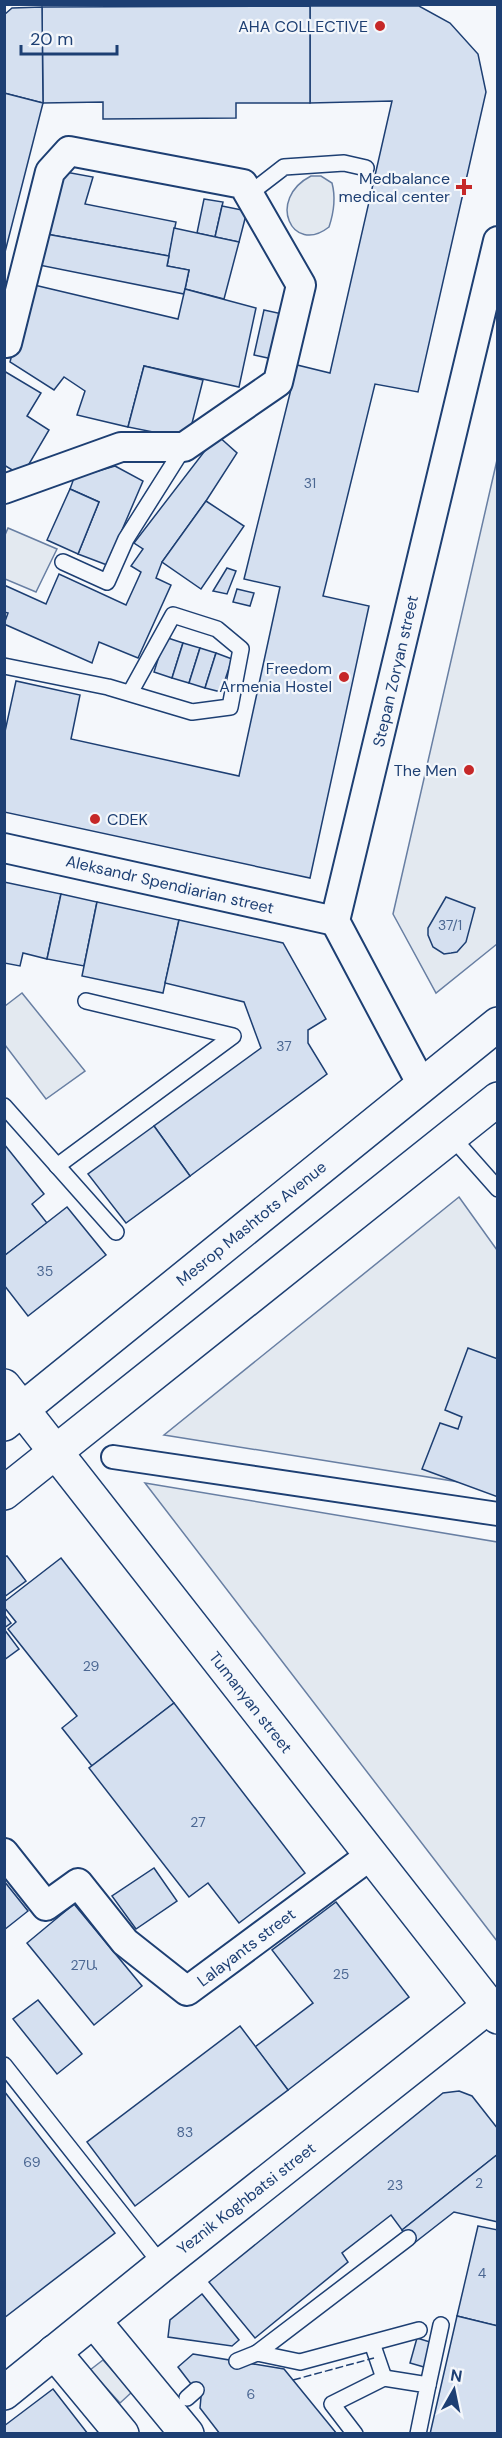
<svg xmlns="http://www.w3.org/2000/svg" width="502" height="2438" font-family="'DM Sans','Noto Sans Armenian',sans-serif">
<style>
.green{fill:#e3e9f0;stroke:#687fa3;stroke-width:1.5}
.building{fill:#d5e0f0;stroke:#1d3f73;stroke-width:1.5}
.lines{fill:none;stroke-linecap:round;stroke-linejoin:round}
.service-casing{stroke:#1d3f73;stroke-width:18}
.pedestrian-casing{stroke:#1d3f73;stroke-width:26}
.minor-casing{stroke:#1d3f73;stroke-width:32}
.tertiary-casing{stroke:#1d3f73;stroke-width:36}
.trunk-casing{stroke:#1d3f73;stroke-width:36}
.service{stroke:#f4f7fb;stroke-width:15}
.pedestrian{stroke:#f4f7fb;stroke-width:22}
.minor{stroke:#f4f7fb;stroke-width:28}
.tertiary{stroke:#f4f7fb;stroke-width:33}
.trunk{stroke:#f4f7fb;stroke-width:33}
.fence{stroke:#1d3f73;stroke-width:1.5;stroke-dasharray:8 3;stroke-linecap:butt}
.poi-dot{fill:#c62828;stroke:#f4f7fb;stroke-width:2}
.labels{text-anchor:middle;stroke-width:4.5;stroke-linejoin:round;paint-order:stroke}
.number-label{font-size:14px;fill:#4b6792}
.poi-label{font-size:16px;fill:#1d3f73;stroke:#f4f7fb;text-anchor:end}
.street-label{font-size:16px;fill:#1d3f73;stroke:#f4f7fb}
</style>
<rect width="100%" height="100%" fill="#f4f7fb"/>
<g class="green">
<path d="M 311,176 L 321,176 L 332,183 C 336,198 334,212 329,227 C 292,256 266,199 311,176 Z"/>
<polygon points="497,460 497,944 436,993 393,914"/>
<polygon points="8,528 57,549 36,592 5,579 5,535"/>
<polygon points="22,993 85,1071 46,1099 5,1045 5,1006"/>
<polygon points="459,1197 497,1250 497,1488 164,1435"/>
<polygon points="145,1483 497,1542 497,1941"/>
<polygon points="103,2360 132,2392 120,2403 90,2370"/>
</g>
<g class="building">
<polygon points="310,6 419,6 450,23 478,54 486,92 418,392 375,384 323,596 369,606 310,878 4,812 4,736 16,681 80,695 71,739 239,776 280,587 244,579 246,571 297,365 330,373 392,101 310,103"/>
<polygon points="310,6 310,103 236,103 236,118 103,119 103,102 43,103 42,7"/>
<polygon points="42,7 43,103 4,93 4,15 12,8"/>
<polygon points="4,93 43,103 4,256"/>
<polygon points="60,171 93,177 85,204 176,222 169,256 46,234"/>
<polygon points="204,199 223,202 215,237 197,233"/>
<polygon points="222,206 247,211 239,242 215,237"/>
<polygon points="174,228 239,242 224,299 185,289 189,270 167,266"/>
<polygon points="46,234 169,256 167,266 189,270 184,294 34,264"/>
<polygon points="30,284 178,319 185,289 256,308 239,387 144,366 128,427 77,415 85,391 64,377 54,390 10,362"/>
<polygon points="264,310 287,315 277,360 254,355"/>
<polygon points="144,366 203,380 188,439 128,427"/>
<polygon points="4,371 41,393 27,416 49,430 22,476 4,465"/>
<polygon points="217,435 237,453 206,501 162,562 156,578 171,585 138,658 99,642 92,663 4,624 8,613 4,612 4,585 46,604 59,574 126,605 141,572 131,566 143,549 134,543"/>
<polygon points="115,466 143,481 107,565 78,554 99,502 70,489 74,478"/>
<polygon points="70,489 99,502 78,554 47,540"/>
<polygon points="206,501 244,526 201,589 162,562"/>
<polygon points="227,568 236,571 227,594 213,591"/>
<polygon points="237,589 254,593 250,606 233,602"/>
<polygon points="165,637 183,643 172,678 154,672"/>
<polygon points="183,643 200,648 189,683 172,678"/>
<polygon points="200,648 216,653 205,688 189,683"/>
<polygon points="216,653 232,659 221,692 205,688"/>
<polygon points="4,882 61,894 47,959 23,953 20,966 4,963"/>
<polygon points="61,894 97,902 84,966 47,959"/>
<polygon points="446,897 475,908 466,942 457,952 451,953 444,954 433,947 428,935 428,928"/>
<polygon points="97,902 179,920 163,993 82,976"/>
<polygon points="179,920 283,943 326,1019 308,1030 308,1043 327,1074 190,1176 154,1126 261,1048 244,1002 165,983"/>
<polygon points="154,1126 190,1176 126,1223 88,1174"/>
<polygon points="4,1144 44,1194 32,1204 47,1223 4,1256"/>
<polygon points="67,1207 106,1255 28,1316 4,1285 4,1256"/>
<polygon points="468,1348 498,1359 498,1497 422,1469 440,1423 458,1429 462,1417 445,1410"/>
<polygon points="7,1556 26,1581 4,1597 4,1557"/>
<polygon points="61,1558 174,1703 92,1766 62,1728 77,1716 8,1629 16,1622 4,1607 4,1602"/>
<polygon points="4,1614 11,1623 4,1628"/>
<polygon points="4,1629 19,1649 4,1660"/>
<polygon points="174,1703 305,1873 239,1923 208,1883 189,1897 89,1768"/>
<polygon points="154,1868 177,1901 136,1929 112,1896"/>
<polygon points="4,1881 28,1911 4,1930"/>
<polygon points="336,1902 409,1997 288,2090 255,2047 313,2003 272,1950"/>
<polygon points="74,1904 142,1986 94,2025 27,1943"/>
<polygon points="38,2000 82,2054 57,2074 13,2019"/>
<polygon points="240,2026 288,2090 135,2206 87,2142"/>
<polygon points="4,2091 115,2233 4,2318"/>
<polygon points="459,2091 472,2096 498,2129 498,2154 402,2230 391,2215 342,2253 348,2262 255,2338 209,2282 443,2093"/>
<polygon points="498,2154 498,2222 454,2212 413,2244 402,2230"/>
<polygon points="478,2226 498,2230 498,2326 457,2316"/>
<polygon points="202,2294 239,2340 232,2346 168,2337 170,2320"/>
<polygon points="457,2316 498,2326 498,2434 430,2434"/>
<polygon points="417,2338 430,2342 424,2367 410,2363"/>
<polygon points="193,2354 284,2369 337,2434 220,2434 200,2408 201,2397 178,2367"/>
<polygon points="53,2389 88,2434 4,2434 4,2426"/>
</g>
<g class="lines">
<defs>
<g id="service">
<polyline points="249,194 284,167 344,163 366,168"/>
<polyline points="63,562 107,582 126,539 184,447"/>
<polyline points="4,666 108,687 192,712 230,707 241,649 217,629 173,615 130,693"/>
<polyline points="4,1106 116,1232"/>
<polyline points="451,1136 498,1189"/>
<polyline points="57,1166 233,1036 86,1001"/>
<polyline points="4,2065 162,2265"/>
<polyline points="372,2343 384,2378"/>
<polyline points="257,2353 408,2238"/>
<polyline points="237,2361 257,2353 300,2362 419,2330"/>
<polyline points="428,2385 441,2325"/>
<polyline points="187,2398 196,2390"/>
<polyline points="355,2434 332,2404 384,2378 428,2385 418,2434"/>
</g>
<polyline id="pedestrian" points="113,1457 498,1514"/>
<g id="minor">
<polyline points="4,343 7,343 50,172 69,151 243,184 301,285 278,382 184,447 121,447 4,489"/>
<polyline points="4,848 335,921"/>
<polyline points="422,1085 335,921 498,241"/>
<polyline points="4,1853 46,1906 78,1883 125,1942 187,1991 371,1855"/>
</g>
<g id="tertiary">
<polyline points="4,1386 498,2017"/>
<polyline points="94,2321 187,2434"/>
<polyline points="54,2352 122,2434"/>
<polyline points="4,2393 162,2265 489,2006"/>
</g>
<g id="trunk">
<polyline points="4,1424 498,1024"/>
<polyline points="4,1493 498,1099"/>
</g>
</defs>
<use href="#service" class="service-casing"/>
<use href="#pedestrian" class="pedestrian-casing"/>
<use href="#minor" class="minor-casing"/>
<use href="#tertiary" class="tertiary-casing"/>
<use href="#trunk" class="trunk-casing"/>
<use href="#service" class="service"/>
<use href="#pedestrian" class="pedestrian"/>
<use href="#minor" class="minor"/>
<use href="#tertiary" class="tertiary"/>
<use href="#trunk" class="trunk"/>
<polyline class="fence" points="293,2380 374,2358"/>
</g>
<g class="poi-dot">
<circle cx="380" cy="26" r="6"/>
<path d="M461 178h6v6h6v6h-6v6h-6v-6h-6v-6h6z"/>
<circle cx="344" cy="677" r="6"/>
<circle cx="469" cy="770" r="6"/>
<circle cx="95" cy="819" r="6"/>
</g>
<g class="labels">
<g class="number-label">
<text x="310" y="488">31</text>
<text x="450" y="930">37/1</text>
<text x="284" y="1051">37</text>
<text x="45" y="1276">35</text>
<text x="91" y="1671">29</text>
<text x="198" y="1827">27</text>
<text x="84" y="1970">27Ա</text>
<text x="341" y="1979">25</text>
<text x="185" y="2137">83</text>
<text x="32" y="2167">69</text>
<text x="479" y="2188">2</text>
<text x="395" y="2190">23</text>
<text x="482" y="2278">4</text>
<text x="251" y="2399">6</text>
</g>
<g class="poi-label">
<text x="368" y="32">AHA COLLECTIVE</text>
<text x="450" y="184">Medbalance<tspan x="450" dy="18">medical center</tspan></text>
<text x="332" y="674">Freedom<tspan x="332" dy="18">Armenia Hostel</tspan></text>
<text x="457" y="776">The Men</text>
<text x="107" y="825" text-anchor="start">CDEK</text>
</g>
<g class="street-label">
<text transform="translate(395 671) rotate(-77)" y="6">Stepan Zoryan street</text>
<text transform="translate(170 884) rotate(13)" y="6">Aleksandr Spendiarian street</text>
<text transform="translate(251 1223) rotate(-39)" y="6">Mesrop Mashtots Avenue</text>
<text transform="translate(251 1702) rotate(52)" y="6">Tumanyan street</text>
<text transform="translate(246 1947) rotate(-37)" y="6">Lalayants street</text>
<text transform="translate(246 2198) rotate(-38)" y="6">Yeznik Koghbatsi street</text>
</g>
</g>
<rect width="502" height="2438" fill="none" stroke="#1d3f73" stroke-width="12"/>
<g transform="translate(454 2390) rotate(9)" stroke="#f4f7fb" stroke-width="4.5" paint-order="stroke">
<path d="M0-4.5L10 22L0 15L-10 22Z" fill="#1d3f73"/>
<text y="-9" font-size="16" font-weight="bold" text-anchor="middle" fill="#1d3f73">N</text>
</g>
<path d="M21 45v9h96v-9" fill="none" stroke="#1d3f73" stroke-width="3"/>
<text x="30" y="45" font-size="18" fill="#1d3f73" stroke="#f4f7fb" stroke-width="4.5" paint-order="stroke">20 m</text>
</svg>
